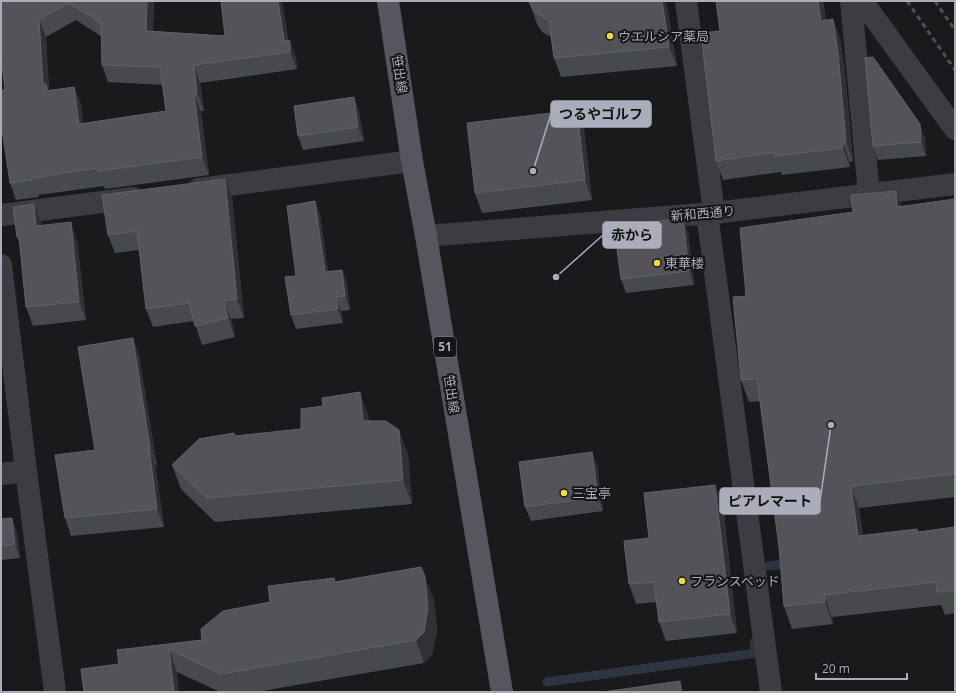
<svg xmlns="http://www.w3.org/2000/svg" width="956" height="693" font-family="'Open Sans','Noto Sans JP',sans-serif">
<style>
.lines{fill:none;stroke-linecap:round;stroke-linejoin:round}
.stream{stroke:#2f3540;stroke-width:9}
.minor{stroke:#3c3c42;stroke-width:22}
.major{stroke:#56565f;stroke-width:22}
.rail{stroke:#4f4f57;stroke-width:3;stroke-dasharray:5 4;stroke-linecap:butt}
.wall{fill:#48494d;fill-rule:evenodd}
.shaded-wall{fill:#313134}
.building{fill:#535359;stroke:#616168;fill-rule:evenodd}
.poi-dot{fill:#f3da3a;stroke:#151416;stroke-width:1.5}
.labels{text-anchor:middle;stroke-width:4;stroke-linejoin:round;paint-order:stroke}
.shield{fill:#151416;stroke:#7f7f8a;stroke-width:1}
.shield-label{font-size:12px;font-weight:bold;fill:#acadbb}
.poi-label{font-size:13px;fill:#acadbb;stroke:#151416;text-anchor:start}
.street-label{font-size:13px;fill:#acadbb;stroke:#151416}
.leader{fill:none;stroke:#acadbb;stroke-width:1.5}
.callout-dot{fill:#acadbb;stroke:#151416;stroke-width:1.5}
.callout{fill:#acadbb;stroke:#acadbb;stroke-width:1.5}
.callout-label{font-size:14px;text-anchor:middle;font-weight:bold;fill:#111}
</style>
<rect width="100%" height="100%" fill="#1a191b"/>
<g class="lines">
<g class="stream">
<polyline points="769,566 791,563"/>
<polyline points="547,682 756,653 754,642"/>
</g>
<g class="minor">
<polyline points="686,1 714,213"/>
<polyline points="851,1 869,194"/>
<polyline points="862,1 955,129"/>
<polyline points="199,189 412,161"/>
<polyline points="707,213 771,692"/>
<polyline points="1,215 133,198"/>
<polyline points="426,236 714,213 955,184"/>
<polyline points="1,265 26,471 55,692"/>
<polyline points="1,474 26,471"/>
</g>
<polyline class="major" points="388,1 412,161 426,236 502,692"/>
<g class="rail">
<polyline points="907,1 955,70"/>
<polyline points="935,1 955,30"/>
</g>
</g>
<g class="wall">
<path d="M 1,1 L 154,1 L 153,31 L 225,36 L 221,1 L 282,1 L 288,40 L 296,58 L 297,69 L 200,83 L 204,111 L 201,111 L 209,175 L 105,189 L 104,186 L 38,195 L 39,197 L 16,200 L 10,183 ZM 76,20 L 102,37 L 102,65 L 108,82 L 163,85 L 166,111 L 83,124 L 81,104 L 74,87 L 49,90 L 46,37 Z"/>
<polygon points="529,1 666,1 677,66 561,77 554,58 551,37 542,32 537,24 530,4"/>
<polygon points="716,1 823,1 826,20 840,38 845,72 853,161 850,162 850,167 782,175 781,172 723,180 716,161 720,31"/>
<polygon points="354,97 359,111 364,141 303,150 298,136"/>
<polygon points="577,110 584,130 592,200 482,213 475,193"/>
<polygon points="925,138 926,156 878,160 873,146"/>
<polygon points="225,179 232,197 244,318 231,319 235,337 202,345 194,321 153,327 146,309 139,250 115,253 108,235"/>
<polygon points="896,191 901,207 955,199 955,497 859,508 863,536 919,532 955,527 955,613 945,615 941,605 832,617 833,624 792,629 784,606 779,547 760,401 749,402 741,380 746,296 853,212"/>
<polygon points="315,201 320,215 328,272 342,270 347,284 350,310 341,311 343,323 296,329 291,315 296,276"/>
<polygon points="34,204 41,222 41,226 77,241 86,320 33,326 26,307 20,243 17,237"/>
<polygon points="688,232 694,285 626,293 621,279"/>
<polygon points="139,356 157,466 155,464 164,527 71,536 65,518 95,450"/>
<polygon points="360,392 368,416 369,421 408,454 412,504 215,522 181,489 172,465 234,433 236,436 301,429 323,406"/>
<polygon points="597,465 603,511 531,521 525,507"/>
<polygon points="723,505 737,633 666,641 659,622 657,602 636,604 629,584 649,538"/>
<polygon points="1,519 17,532 20,558 1,560"/>
<polygon points="335,582 434,600 437,631 432,655 424,663 256,692 220,692 177,672 119,664 117,650 202,640 270,602"/>
</g>
<g class="shaded-wall">
<polygon points="147,1 154,1 152,48 146,31"/>
<polygon points="278,1 282,1 289,52 284,40"/>
<polygon points="662,1 666,1 677,66 669,47"/>
<polygon points="818,1 823,1 828,40 821,21"/>
<polygon points="39,19 46,37 49,93 52,101 43,84"/>
<polygon points="833,19 840,38 845,72 853,161 846,142"/>
<polygon points="290,41 296,58 297,69 290,52"/>
<polygon points="194,65 200,83 204,111 197,93"/>
<polygon points="74,87 81,104 86,142 79,124"/>
<polygon points="194,93 201,111 209,175 202,157"/>
<polygon points="354,97 359,111 364,141 358,127"/>
<polygon points="577,110 584,130 592,200 585,180"/>
<polygon points="920,124 925,138 926,156 921,142"/>
<polygon points="843,142 850,162 850,167 843,148"/>
<polygon points="225,179 232,197 244,318 237,299"/>
<polygon points="896,191 904,214 897,207"/>
<polygon points="315,201 320,215 330,286 325,272"/>
<polygon points="34,204 41,222 43,244 36,226"/>
<polygon points="683,218 688,232 694,285 689,271"/>
<polygon points="71,222 77,241 86,320 79,302"/>
<polygon points="342,270 347,284 350,310 345,296"/>
<polygon points="336,297 341,311 343,323 338,309"/>
<polygon points="224,301 231,319 235,337 228,318"/>
<polygon points="133,338 139,356 157,466 150,448"/>
<polygon points="360,392 368,416 372,445 363,421"/>
<polygon points="399,430 408,454 412,504 403,480"/>
<polygon points="149,447 155,464 164,527 157,509"/>
<polygon points="592,452 597,465 603,511 598,497"/>
<polygon points="715,485 723,505 737,633 730,614"/>
<polygon points="851,486 859,508 866,559 858,536"/>
<polygon points="12,518 17,532 20,558 15,544"/>
<polygon points="425,577 434,600 437,631 432,655 424,663 416,640"/>
<polygon points="824,595 832,617 833,624 825,602"/>
<polygon points="169,649 177,672 179,692 174,692"/>
<polygon points="680,681 684,692 681,692"/>
</g>
<g class="building">
<path d="M 1,1 L 147,1 L 146,31 L 225,36 L 221,1 L 278,1 L 284,40 L 290,41 L 290,52 L 194,65 L 197,93 L 194,93 L 202,157 L 98,171 L 98,168 L 32,178 L 32,180 L 10,183 L 1,122 L 1,90 L 5,90 L 1,55 ZM 69,3 L 101,23 L 102,65 L 160,67 L 166,111 L 79,124 L 74,87 L 47,91 L 46,84 L 43,84 L 39,19 Z"/>
<polygon points="529,1 662,1 669,47 554,58 549,20 535,12 530,4"/>
<polygon points="716,1 818,1 821,21 833,19 838,52 846,142 843,142 843,148 775,156 775,152 716,161 701,33 720,31"/>
<polygon points="873,57 920,124 921,142 873,146 865,58"/>
<polygon points="354,97 358,127 298,136 294,106"/>
<polygon points="577,110 585,180 475,193 467,123"/>
<polygon points="225,179 237,299 224,301 228,318 195,326 189,303 146,309 137,231 108,235 102,195"/>
<polygon points="896,191 897,207 955,199 955,474 851,486 858,536 917,529 918,532 955,527 955,590 937,592 936,582 824,595 825,602 784,606 779,547 757,379 741,380 733,297 746,296 740,228 853,212 851,195"/>
<polygon points="315,201 325,272 342,270 345,296 336,297 338,309 291,315 285,277 296,276 287,206"/>
<polygon points="34,204 36,226 71,222 79,302 26,307 19,237 17,237 13,207"/>
<polygon points="683,218 689,271 621,279 614,227"/>
<polygon points="133,338 150,448 149,447 157,509 65,518 55,455 95,450 78,347"/>
<polygon points="360,392 363,421 386,421 399,430 403,480 207,498 172,465 199,439 234,433 235,436 301,429 301,409 323,406 322,398"/>
<polygon points="592,452 598,497 525,507 519,462"/>
<polygon points="715,485 730,614 659,622 654,582 629,584 624,541 649,538 644,493"/>
<polygon points="12,518 15,544 1,546 1,519"/>
<polygon points="421,567 425,577 428,608 424,632 416,640 221,674 169,649 174,692 84,692 81,669 119,664 117,650 202,640 201,629 223,611 270,602 268,586 334,578 335,582"/>
<polygon points="680,681 681,692 603,692"/>
</g>
<g class="poi-dot">
<circle cx="610" cy="36" r="4"/>
<circle cx="657" cy="263" r="4"/>
<circle cx="564" cy="493" r="4"/>
<circle cx="682" cy="581" r="4"/>
</g>
<g class="labels">
<rect class="shield" x="434" y="337" width="22" height="20" rx="3"/>
<g class="shield-label">
<text x="445" y="351">51</text>
</g>
<g class="poi-label">
<text x="618" y="41">ウエルシア薬局</text>
<text x="665" y="268">東華楼</text>
<text x="572" y="498">三宝亭</text>
<text x="690" y="586">フランスベッド</text>
</g>
<g class="street-label">
<text transform="translate(400 74) rotate(81)" y="5">笹出線</text>
<text transform="translate(703 213) rotate(-5)" y="5">新和西通り</text>
<text transform="translate(452 394) rotate(81)" y="5">笹出線</text>
</g>
</g>
<path class="leader" d="M533 171L551 114M556 277L603 235M831 425L820 501"/>
<g class="callout-dot">
<circle cx="533" cy="171" r="4"/>
<circle cx="556" cy="277" r="4"/>
<circle cx="831" cy="425" r="4"/>
</g>
<g class="callout">
<rect x="551" y="101" width="100" height="26" rx="4"/>
<rect x="603" y="222" width="58" height="26" rx="4"/>
<rect x="720" y="488" width="100" height="26" rx="4"/>
</g>
<g class="callout-label">
<text x="601" y="119">つるやゴルフ</text>
<text x="632" y="240">赤から</text>
<text x="770" y="506">ピアレマート</text>
</g>
<rect width="956" height="693" fill="none" stroke="#acadbb" stroke-width="4"/>
<path d="M816 673v6h91v-6" fill="none" stroke="#acadbb" stroke-width="2"/>
<text x="822" y="673" font-size="12" fill="#acadbb" stroke="#151416" stroke-width="3" paint-order="stroke">20 m</text>
</svg>
